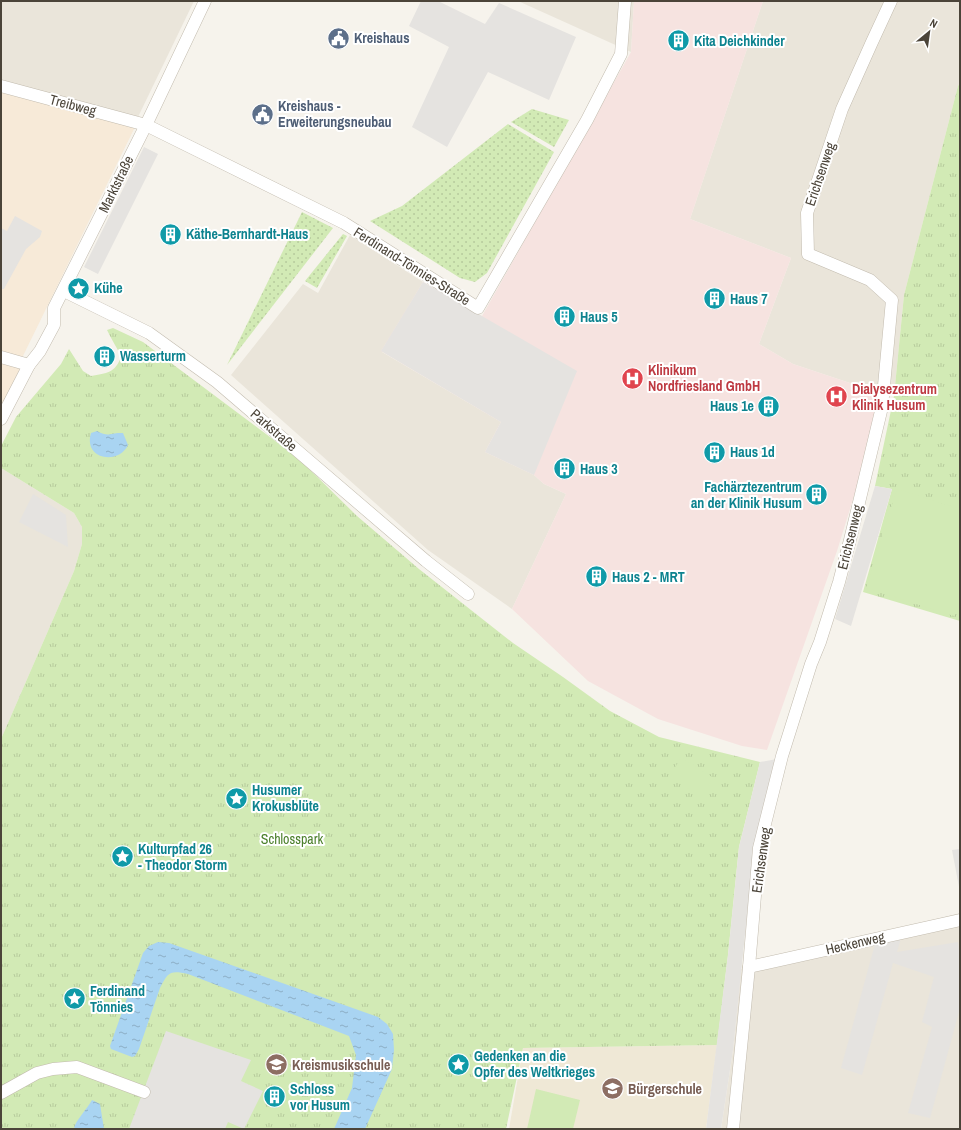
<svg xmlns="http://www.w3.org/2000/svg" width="961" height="1130" font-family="'Archivo Narrow',sans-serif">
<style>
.residential{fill:#eae5da}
.commercial{fill:#f7ead8}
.education{fill:#efe8d6}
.medical{fill:#f6e3e0}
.grass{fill:url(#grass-dots)}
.park{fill:url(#park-tufts)}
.pitch{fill:#d2eab5}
.parking{fill:#e5e3e0}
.water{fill:url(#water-ripples)}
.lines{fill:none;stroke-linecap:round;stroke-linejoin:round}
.minor-casing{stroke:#c2bbae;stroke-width:13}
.minor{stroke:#fff;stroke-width:12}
.labels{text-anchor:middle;stroke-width:4;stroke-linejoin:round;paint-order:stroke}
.service-label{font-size:14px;font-weight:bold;fill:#4e5e75;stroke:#fff;text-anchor:start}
.culture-label{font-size:14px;font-weight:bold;fill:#0d838f;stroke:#fff;text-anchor:start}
.street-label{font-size:14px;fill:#4b4439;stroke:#fff}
.health-label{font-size:14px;font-weight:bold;fill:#be3a42;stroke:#fff;text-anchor:start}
.park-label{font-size:14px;fill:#4a7f2a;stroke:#fff}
.education-label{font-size:14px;font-weight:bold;fill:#785e54;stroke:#fff;text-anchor:start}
</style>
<defs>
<pattern id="grass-dots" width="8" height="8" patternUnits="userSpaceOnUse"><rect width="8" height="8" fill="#d2eab5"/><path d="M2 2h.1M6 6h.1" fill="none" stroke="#b6ca9c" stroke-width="1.8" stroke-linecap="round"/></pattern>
<pattern id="park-tufts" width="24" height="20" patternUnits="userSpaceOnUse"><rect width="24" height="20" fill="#d2eab5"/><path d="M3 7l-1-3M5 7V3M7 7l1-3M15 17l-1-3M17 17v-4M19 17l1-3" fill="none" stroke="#b6ca9c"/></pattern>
<pattern id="water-ripples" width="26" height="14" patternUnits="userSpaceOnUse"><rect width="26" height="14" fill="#a9d4f2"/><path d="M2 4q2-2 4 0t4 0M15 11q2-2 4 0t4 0" fill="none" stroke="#8caec5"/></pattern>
</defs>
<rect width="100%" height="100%" fill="#f6f3ec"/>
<g class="residential">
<polygon points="1,1 194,1 138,117 1,80"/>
<polygon points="518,1 634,1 631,52"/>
<polygon points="763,1 960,1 960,83 958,86 904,295 894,396 880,393 793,364 759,344 791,258 690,219"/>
<polygon points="350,235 423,282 382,352 501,422 485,452 534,475 544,484 566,494 512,609 428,550 231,375 303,284 318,293"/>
<polygon points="1,468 74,513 82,527 82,544 74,571 1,739"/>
<polygon points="960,913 960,1129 721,1129 733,1050 741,969"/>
</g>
<g class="commercial">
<polygon points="1,90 135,127 22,358 1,352"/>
<polygon points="1,361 22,367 1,409"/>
</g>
<polygon class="education" points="717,1045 706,1129 509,1129 523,1048"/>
<polygon class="medical" points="634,1 763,1 690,219 791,258 759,344 793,364 880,393 871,441 837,551 767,750 742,746 658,719 588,681 512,609 566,494 544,484 534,475 485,452 501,422 381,351 423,282 482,316 631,52"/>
<g class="grass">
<polygon points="532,109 569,120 554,147 511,122"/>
<polygon points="508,124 554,152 487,273 475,282 460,278 370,221 402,206"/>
<polygon points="302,212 333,228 227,365"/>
<polygon points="343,234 347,236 317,288 305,281"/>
</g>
<g class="park">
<polygon points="960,83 960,621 863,592 892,489 875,486 894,396 904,295 958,86"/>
<path d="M 113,328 L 143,342 L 298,458 L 357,516 L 419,569 L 513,643 L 563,677 L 610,711 L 659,737 L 760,762 L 739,847 L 728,955 L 717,1045 L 523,1048 L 506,1129 L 1,1129 L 1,739 L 74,571 L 82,544 L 82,527 L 74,513 L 1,468 L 1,446 L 16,417 L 61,364 L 69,349 L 83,371 L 91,376 C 107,373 115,373 121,357 C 117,347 111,339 107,330 Z"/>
</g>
<g class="pitch">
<polygon points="897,489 960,509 960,603 958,603 954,616 866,588"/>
<polygon points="681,757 715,779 698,797 671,775"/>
<polygon points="536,1089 580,1100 573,1129 527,1129"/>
</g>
<g class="parking">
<polygon points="421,1 438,1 485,24 499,3 576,37 549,100 488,72 447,147 412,127 449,47 409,26"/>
<polygon points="144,147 158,154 98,274 84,267"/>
<polygon points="15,216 42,231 40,237 26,249 4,289 1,289 1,228 7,231"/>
<polygon points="423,282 577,371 534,475 485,452 501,422 381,351"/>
<polygon points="875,486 892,489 851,626 835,619"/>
<polygon points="33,494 66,515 68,547 19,522"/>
<polygon points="777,759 754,848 733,1050 721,1129 706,1129 728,955 739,847 760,762"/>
<polygon points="960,849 960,892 952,850"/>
<polygon points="901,938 897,952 958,942 960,957 960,1008 930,1118 908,1113 932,1027 922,1022 934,977 893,963 862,1075 841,1068 875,944"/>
<polygon points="166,1031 251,1060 241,1081 263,1091 244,1129 228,1122 225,1129 129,1129"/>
</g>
<g class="water">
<path d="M 97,431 C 110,438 110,432 123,433 L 128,445 C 119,465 83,460 91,433 Z"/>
<path d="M 158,942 L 169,943 L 378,1017 L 387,1024 L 393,1034 L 394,1050 L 392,1069 L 365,1129 L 334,1129 L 352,1088 L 356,1055 L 349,1036 L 188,974 C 170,970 168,972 160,988 L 139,1049 L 135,1056 L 132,1057 L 111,1049 L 110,1046 L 143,953 L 149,946 Z"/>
<path d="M 92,1100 L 100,1104 L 104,1129 L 74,1129 C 75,1121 87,1109 92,1100 Z"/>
</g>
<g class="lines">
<defs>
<g id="minor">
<polyline points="1,86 146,125 344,223 478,308 587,120 621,54 625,1"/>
<polyline points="64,291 149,333 217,382 426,561 468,594"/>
<polyline points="1,357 29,365"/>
<polyline points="1,419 29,365 40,351 54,325 54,308 146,125 205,1"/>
<polyline points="749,967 960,920"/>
<polyline points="1,1093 37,1073 53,1069 77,1067 144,1092"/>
<polyline points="733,1129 749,967 759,848 782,756 811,664 820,642 839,582 850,540 882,407 892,300 870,280 808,254 807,213 842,109 872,42 891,1"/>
</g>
</defs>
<use href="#minor" class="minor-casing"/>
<use href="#minor" class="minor"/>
</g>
<defs>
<symbol id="civic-disc" viewBox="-11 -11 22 22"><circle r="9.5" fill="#5c6f8a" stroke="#fff"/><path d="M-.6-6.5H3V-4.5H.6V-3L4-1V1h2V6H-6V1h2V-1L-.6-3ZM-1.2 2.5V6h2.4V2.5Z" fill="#fff"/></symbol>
<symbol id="building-disc" viewBox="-11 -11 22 22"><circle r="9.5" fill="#0f9aa8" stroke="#fff"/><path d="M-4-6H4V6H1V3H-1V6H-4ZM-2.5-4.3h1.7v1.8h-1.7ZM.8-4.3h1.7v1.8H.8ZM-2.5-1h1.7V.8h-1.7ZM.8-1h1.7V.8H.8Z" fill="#fff"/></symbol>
<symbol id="sight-disc" viewBox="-11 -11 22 22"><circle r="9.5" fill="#0f9aa8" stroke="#fff"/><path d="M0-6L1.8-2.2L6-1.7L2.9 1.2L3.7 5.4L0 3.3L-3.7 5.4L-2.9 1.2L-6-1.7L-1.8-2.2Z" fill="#fff"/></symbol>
<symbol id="hospital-disc" viewBox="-11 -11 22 22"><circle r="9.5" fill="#e0444e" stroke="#fff"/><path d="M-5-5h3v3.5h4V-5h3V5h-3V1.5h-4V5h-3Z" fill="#fff"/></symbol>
<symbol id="school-disc" viewBox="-11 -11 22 22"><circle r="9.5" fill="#8d6e63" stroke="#fff"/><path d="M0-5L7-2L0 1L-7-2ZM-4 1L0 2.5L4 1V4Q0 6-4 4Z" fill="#fff"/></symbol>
</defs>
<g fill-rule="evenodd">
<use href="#civic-disc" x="326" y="26" width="25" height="25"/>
<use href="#building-disc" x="666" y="28" width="25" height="25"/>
<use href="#civic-disc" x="250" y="102" width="25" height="25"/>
<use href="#building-disc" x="158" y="222" width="25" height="25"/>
<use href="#sight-disc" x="66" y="276" width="25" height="25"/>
<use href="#building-disc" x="702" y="286" width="25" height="25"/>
<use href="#building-disc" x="552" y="304" width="25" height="25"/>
<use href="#building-disc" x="92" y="344" width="25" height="25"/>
<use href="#hospital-disc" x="620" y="366" width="25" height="25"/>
<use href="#hospital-disc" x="824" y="384" width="25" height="25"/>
<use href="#building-disc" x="756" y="394" width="25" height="25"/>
<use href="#building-disc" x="702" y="440" width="25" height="25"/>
<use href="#building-disc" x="552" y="456" width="25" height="25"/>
<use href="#building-disc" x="804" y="482" width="25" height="25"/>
<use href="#building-disc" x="584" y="564" width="25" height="25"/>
<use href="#sight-disc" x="224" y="786" width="25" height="25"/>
<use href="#sight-disc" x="110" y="844" width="25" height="25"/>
<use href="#sight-disc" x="62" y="986" width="25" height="25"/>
<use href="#sight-disc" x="446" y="1052" width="25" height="25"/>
<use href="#school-disc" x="264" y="1052" width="25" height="25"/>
<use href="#school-disc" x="600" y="1076" width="25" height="25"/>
<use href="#building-disc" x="262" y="1084" width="25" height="25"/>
</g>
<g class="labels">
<g class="service-label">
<text x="354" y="43">Kreishaus</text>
<text x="278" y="111">Kreishaus -<tspan x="278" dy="16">Erweiterungsneubau</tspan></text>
</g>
<g class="culture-label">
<text x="694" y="46">Kita Deichkinder</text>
<text x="186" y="239">Käthe-Bernhardt-Haus</text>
<text x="94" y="293">Kühe</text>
<text x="730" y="304">Haus 7</text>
<text x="580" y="322">Haus 5</text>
<text x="120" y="361">Wasserturm</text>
<text x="754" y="411" text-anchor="end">Haus 1e</text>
<text x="730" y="457">Haus 1d</text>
<text x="580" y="474">Haus 3</text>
<text x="802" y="492" text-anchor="end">Fachärztezentrum<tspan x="802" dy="16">an der Klinik Husum</tspan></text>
<text x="612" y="582">Haus 2 - MRT</text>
<text x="252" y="795">Husumer<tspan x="252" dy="16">Krokusblüte</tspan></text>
<text x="138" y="854">Kulturpfad 26<tspan x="138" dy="16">- Theodor Storm</tspan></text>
<text x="90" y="996">Ferdinand<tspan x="90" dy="16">Tönnies</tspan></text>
<text x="474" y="1061">Gedenken an die<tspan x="474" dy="16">Opfer des Weltkrieges</tspan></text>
<text x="290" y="1094">Schloss<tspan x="290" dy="16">vor Husum</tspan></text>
</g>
<g class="street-label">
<text transform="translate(73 105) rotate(15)" y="5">Treibweg</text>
<text transform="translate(820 174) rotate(-71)" y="5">Erichsenweg</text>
<text transform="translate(116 184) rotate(-64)" y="5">Marktstraße</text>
<text transform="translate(412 266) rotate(32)" y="5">Ferdinand-Tönnies-Straße</text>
<text transform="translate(274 430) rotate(41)" y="5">Parkstraße</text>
<text transform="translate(850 537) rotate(-76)" y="5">Erichsenweg</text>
<text transform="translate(761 860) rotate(-82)" y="5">Erichsenweg</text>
<text transform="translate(855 943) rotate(-13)" y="5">Heckenweg</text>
</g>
<g class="health-label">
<text x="648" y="375">Klinikum<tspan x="648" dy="16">Nordfriesland GmbH</tspan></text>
<text x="852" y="394">Dialysezentrum<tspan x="852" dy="16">Klinik Husum</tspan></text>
</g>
<g class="park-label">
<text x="292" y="844">Schlosspark</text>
</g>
<g class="education-label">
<text x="292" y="1070">Kreismusikschule</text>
<text x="628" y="1094">Bürgerschule</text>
</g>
</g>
<rect width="961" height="1130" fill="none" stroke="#4b4439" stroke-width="4"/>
<g transform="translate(929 32) rotate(29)" stroke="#ffffff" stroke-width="3" paint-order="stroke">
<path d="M0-3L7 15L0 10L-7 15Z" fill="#4b4439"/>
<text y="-6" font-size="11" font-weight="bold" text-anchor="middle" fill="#4b4439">N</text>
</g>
</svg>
